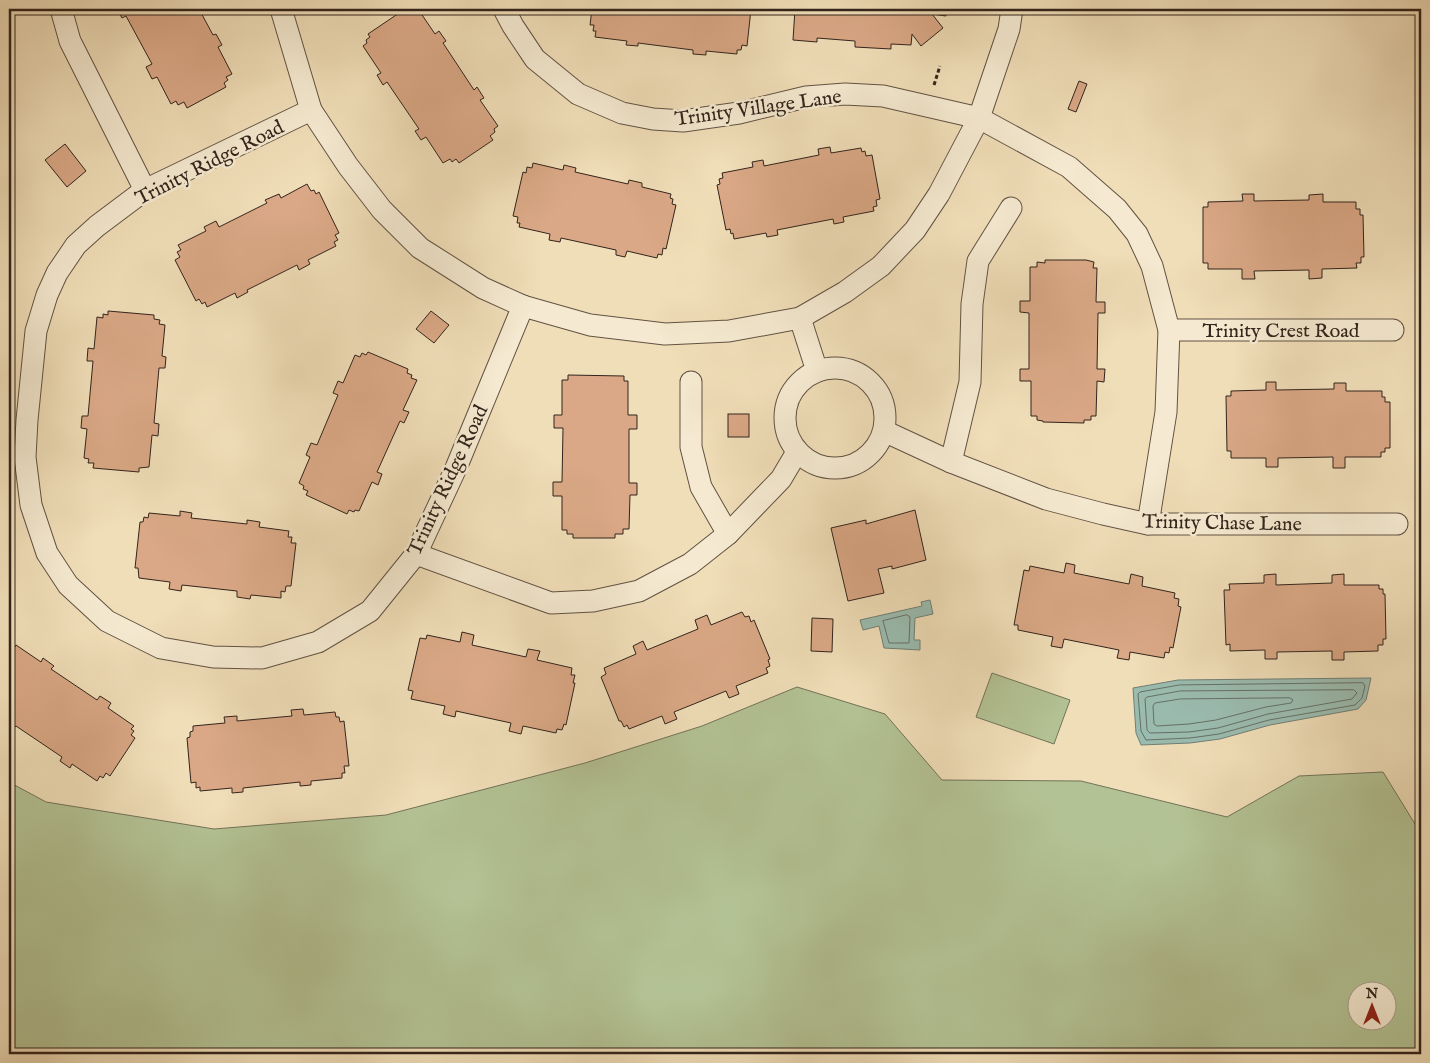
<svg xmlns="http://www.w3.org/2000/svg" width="1430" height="1063" font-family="'IM FELL English',serif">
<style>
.green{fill:#b3c294;stroke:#727358;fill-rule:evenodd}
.water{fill:#9abcb0;stroke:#707f75}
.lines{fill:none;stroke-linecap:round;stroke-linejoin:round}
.shore{stroke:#667066;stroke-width:1}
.building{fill:#daa886;stroke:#32241c}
.street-casing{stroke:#625243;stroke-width:23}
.path{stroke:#32241c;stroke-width:3;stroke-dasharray:4 2.5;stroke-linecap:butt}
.street{stroke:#f5ead1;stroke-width:21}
.labels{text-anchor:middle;stroke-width:5;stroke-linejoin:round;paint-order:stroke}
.street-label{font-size:20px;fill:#32241c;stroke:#f5ead1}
</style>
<rect width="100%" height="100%" fill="#f0deb8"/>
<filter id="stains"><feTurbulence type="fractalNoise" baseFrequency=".004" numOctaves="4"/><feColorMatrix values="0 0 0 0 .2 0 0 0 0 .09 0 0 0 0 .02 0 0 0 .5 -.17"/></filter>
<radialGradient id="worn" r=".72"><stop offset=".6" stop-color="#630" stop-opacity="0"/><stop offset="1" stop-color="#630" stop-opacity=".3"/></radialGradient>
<g class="green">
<polygon points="992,673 1070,700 1054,744 976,717"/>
<path d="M 797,687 L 885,714 L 942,780 L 1081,781 L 1227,817 L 1299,776 L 1383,772 L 1415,824 L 1421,829 L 1421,1054 L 9,1054 L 9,782 L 46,802 L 214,829 L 386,815 L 585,763 L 702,726 ZM 1358,990 L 1388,990 L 1388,1020 L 1358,1020 Z"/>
</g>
<g class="water">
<polygon points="930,600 933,614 915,618 914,640 920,640 920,650 884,648 879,626 863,630 860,620 922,606 921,602"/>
<polygon points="1371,678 1366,700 1358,709 1270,725 1220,739 1190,743 1141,745 1136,733 1133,688 1178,680"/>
</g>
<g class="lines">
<g class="shore">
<polygon points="907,615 910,617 909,643 889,643 883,621"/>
<polygon points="1363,683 1365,686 1362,698 1355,705 1269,720 1219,734 1190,738 1146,740 1141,731 1138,694 1140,692 1179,685"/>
<polygon points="1354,690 1357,693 1352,699 1268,714 1218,728 1189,732 1150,733 1147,730 1145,699 1147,697 1180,691"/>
<polygon points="1290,698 1293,700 1291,703 1266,707 1216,720 1189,724 1157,726 1154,724 1153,706 1155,703 1180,699"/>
</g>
</g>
<g class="building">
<polygon points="117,9 199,9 213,35 216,34 222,45 218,47 232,74 226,77 228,80 224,83 226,87 187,108 184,102 178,105 176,101 171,104 157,77 152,79 146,67 152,64 126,16 122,18"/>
<polygon points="405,9 407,12 412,9 414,12 418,9 435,34 439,31 446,41 443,43 474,90 477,87 484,98 480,100 498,126 494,129 495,132 490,136 493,140 459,163 456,159 452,162 450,159 443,163 426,137 421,140 415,131 419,129 387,82 383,85 377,75 381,73 363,46 367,43 366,40 370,37 368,34"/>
<polygon points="592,9 751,9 747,46 742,45 741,50 737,50 737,54 706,51 706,55 693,54 693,50 638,43 638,46 626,45 627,41 595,37 596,31 593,31 594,25 590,25"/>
<polygon points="795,9 862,9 895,12 900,9 946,9 946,16 932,14 943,28 921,46 912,34 911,45 891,44 891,49 855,47 855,41 817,38 817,42 793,40"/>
<polygon points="1079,81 1087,84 1076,112 1068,109"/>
<polygon points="65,144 86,171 67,187 45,160"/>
<polygon points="830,147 831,153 861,148 862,152 865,151 866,156 872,155 880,199 876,200 877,206 873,207 874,211 843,217 844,222 834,224 833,219 777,230 778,235 767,237 766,233 734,239 733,233 731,234 730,229 726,230 717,185 720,184 719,179 723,178 722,173 753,167 752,162 763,160 764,166 819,155 818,149"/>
<polygon points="533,163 563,170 564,165 576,168 575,172 628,184 629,180 642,183 642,187 671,194 670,198 673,199 672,204 676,205 666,249 663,248 662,255 658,254 657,258 627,251 625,257 616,255 616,250 561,238 560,242 549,240 550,234 519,227 520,223 517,223 518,217 513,216 523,172 526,173 527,167 532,168"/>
<polygon points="307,184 311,191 314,190 316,194 319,192 339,233 335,235 338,240 334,242 336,246 308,260 310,264 299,270 297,265 247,290 248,292 237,298 235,293 207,307 205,302 202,304 199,299 196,301 175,260 180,257 177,252 181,250 178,245 206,231 204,227 216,221 219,227 267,203 265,200 279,194 281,198"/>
<polygon points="1242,194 1254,194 1254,201 1309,200 1309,195 1323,194 1323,202 1356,202 1356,209 1360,209 1360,215 1363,215 1364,257 1361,257 1361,263 1356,263 1357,268 1322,269 1322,278 1309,279 1309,270 1254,271 1255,279 1242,279 1242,269 1208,269 1208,263 1203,263 1203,207 1208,207 1208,202 1243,201"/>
<polygon points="1045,260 1086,260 1094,262 1093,268 1097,268 1096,302 1105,302 1105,313 1098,313 1097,369 1105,369 1104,382 1097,381 1096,416 1091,416 1091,420 1084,420 1084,423 1043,422 1043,421 1037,420 1037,416 1031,416 1031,381 1020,381 1020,369 1029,369 1029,313 1020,312 1020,301 1030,301 1030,267 1037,267 1037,262 1045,263"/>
<polygon points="108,311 154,315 154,319 160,320 159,324 165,325 162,356 166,357 165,368 159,368 154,423 159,424 158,436 152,435 149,467 139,468 139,472 93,468 94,463 88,463 89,459 84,458 87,429 81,428 82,416 88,416 93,361 87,361 88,348 94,349 97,317 103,318 103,314 108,315"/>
<polygon points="431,311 449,325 434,343 416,329"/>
<polygon points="368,352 408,369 407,373 412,375 411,378 417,380 403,410 409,412 404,423 400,421 377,472 382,474 378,485 372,482 359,511 355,510 354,512 349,510 347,514 306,495 308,491 303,489 304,486 299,483 310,457 306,455 311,443 317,445 338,395 333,393 338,381 343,383 355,355 360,357 362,353 366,355"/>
<polygon points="568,375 624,376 624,381 628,381 628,415 637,415 637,429 629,429 629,483 637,483 637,495 630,495 629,529 623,529 623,534 615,534 615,538 573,538 573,534 567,534 567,530 562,530 562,496 553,496 553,482 562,482 563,428 554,428 554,415 562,415 562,380 568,380"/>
<polygon points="1266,382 1276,382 1276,390 1334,389 1334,383 1346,383 1346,391 1382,391 1382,397 1385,397 1385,402 1390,402 1390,448 1385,448 1385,452 1381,452 1381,457 1345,457 1345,468 1333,468 1333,457 1278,458 1278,467 1266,467 1266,458 1231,458 1231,451 1227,451 1226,396 1231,396 1231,391 1266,390"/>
<rect x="728" y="414" width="21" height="23"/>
<polygon points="915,510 926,560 892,569 892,566 878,569 884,593 848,601 831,528 866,520 866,524"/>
<polygon points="180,511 192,513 191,518 247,524 247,520 260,522 259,527 289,531 288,537 292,537 291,543 296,543 291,586 286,586 285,592 281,591 281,598 251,595 250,599 237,597 237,591 182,585 181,591 169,589 170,582 139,578 138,568 135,568 140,522 143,522 144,517 148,518 149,513 180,516"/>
<polygon points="1066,563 1075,565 1074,573 1129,584 1131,574 1143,577 1142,586 1175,593 1174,598 1179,599 1178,606 1181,607 1173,648 1170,647 1169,653 1165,652 1164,658 1130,652 1129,660 1117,658 1119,650 1064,639 1062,648 1051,646 1053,637 1018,630 1018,625 1014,625 1024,570 1029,571 1030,566 1064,573"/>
<polygon points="1276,574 1276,585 1332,583 1332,575 1344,574 1344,585 1379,585 1379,589 1383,589 1383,594 1385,594 1386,639 1383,639 1383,645 1378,645 1378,651 1344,652 1344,660 1332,660 1332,651 1277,652 1277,659 1265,659 1265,650 1230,651 1230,644 1226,645 1224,590 1230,590 1229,584 1264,583 1264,575"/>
<polygon points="742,612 745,617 749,616 751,622 754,620 770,659 768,660 770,666 766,668 768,673 736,686 739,694 729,698 726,691 674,712 677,719 665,724 662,716 629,729 627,725 624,727 621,721 619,721 601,677 606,674 604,668 636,654 633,646 643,641 647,650 698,629 695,620 707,615 711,625"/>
<polygon points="812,618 833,619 832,652 811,651"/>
<polygon points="462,632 474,635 472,645 526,657 528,649 540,651 537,660 572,668 571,675 575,675 573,683 575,683 566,725 564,724 562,730 557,729 556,733 523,726 521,734 509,731 511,723 456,711 455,717 443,714 445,706 411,699 413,691 408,690 420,638 426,639 427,635 460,642"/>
<polygon points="16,645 41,662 43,658 54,666 51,669 97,700 100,696 111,703 108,708 134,726 131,729 134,731 131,735 135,738 110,776 106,773 103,778 100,776 97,781 72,764 70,768 60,761 62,757 16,726 13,729 9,726 9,648 13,650"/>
<polygon points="303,709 304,715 335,712 336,717 339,717 340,722 344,721 349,766 344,766 345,773 342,773 342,778 311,781 311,785 300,786 300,782 243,788 243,792 232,793 232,788 200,791 200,787 196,788 196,782 191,783 187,738 190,737 190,732 193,731 193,726 225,723 224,717 237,716 237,721 292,716 291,710"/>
</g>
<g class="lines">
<defs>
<g id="street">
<polyline points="61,9 70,41 145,190"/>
<polyline points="281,9 311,110 348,166 382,210 420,248 483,288 523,306 590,325 665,334 729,331 800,318 845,292 881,266 915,230 939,194 979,118 1009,29 1012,9"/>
<polyline points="504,9 513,26 535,59 578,94 622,113 653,119 683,121 739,113 806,97 845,94 883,96 979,118 1069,167 1117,209 1137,234 1152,266 1169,330 1166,412 1148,524"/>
<polyline points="311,110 145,190 97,226 76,245 57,273 47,295 36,331 27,420 25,457 31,505 47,553 68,585 107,621 161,648 213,657 262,658 318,642 370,611 416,554 456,468 523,306"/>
<polyline points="800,318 817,371"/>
<polyline points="1169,330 1393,330"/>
<circle cx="835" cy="418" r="50"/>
<polyline points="691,382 691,447 701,487 728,534"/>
<polyline points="884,431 951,462 1046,499 1103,514 1148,524 1397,524"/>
<polyline points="951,462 970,382 972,304 978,261 1011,208"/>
<polyline points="416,554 551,603 593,601 639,591 690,564 728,534 781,479 797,452"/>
</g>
</defs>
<use href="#street" class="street-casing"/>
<polyline class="path" points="934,85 940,66"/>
<use href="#street" class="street"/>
</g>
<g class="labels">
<g class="street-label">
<text transform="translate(758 107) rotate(-8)" y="7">Trinity Village Lane</text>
<text transform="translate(209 162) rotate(-27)" y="7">Trinity Ridge Road</text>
<text x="1281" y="337">Trinity Crest Road</text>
<text transform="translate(447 480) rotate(-65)" y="7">Trinity Ridge Road</text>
<text transform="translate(1222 522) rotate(1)" y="7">Trinity Chase Lane</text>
</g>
</g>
<rect width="1430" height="1063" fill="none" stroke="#f0deb8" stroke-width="30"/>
<rect x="10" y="10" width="1410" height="1043" fill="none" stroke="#32241c" stroke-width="2.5"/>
<rect x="15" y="15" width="1400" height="1033" fill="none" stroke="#32241c"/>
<g transform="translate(1372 1006)"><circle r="24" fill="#f5ead1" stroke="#a79b89"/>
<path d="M0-4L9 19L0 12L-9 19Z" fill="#8f2418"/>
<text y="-8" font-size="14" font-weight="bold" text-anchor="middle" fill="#32241c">N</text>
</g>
<rect width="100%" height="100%" filter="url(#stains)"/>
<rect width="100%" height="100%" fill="url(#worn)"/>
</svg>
